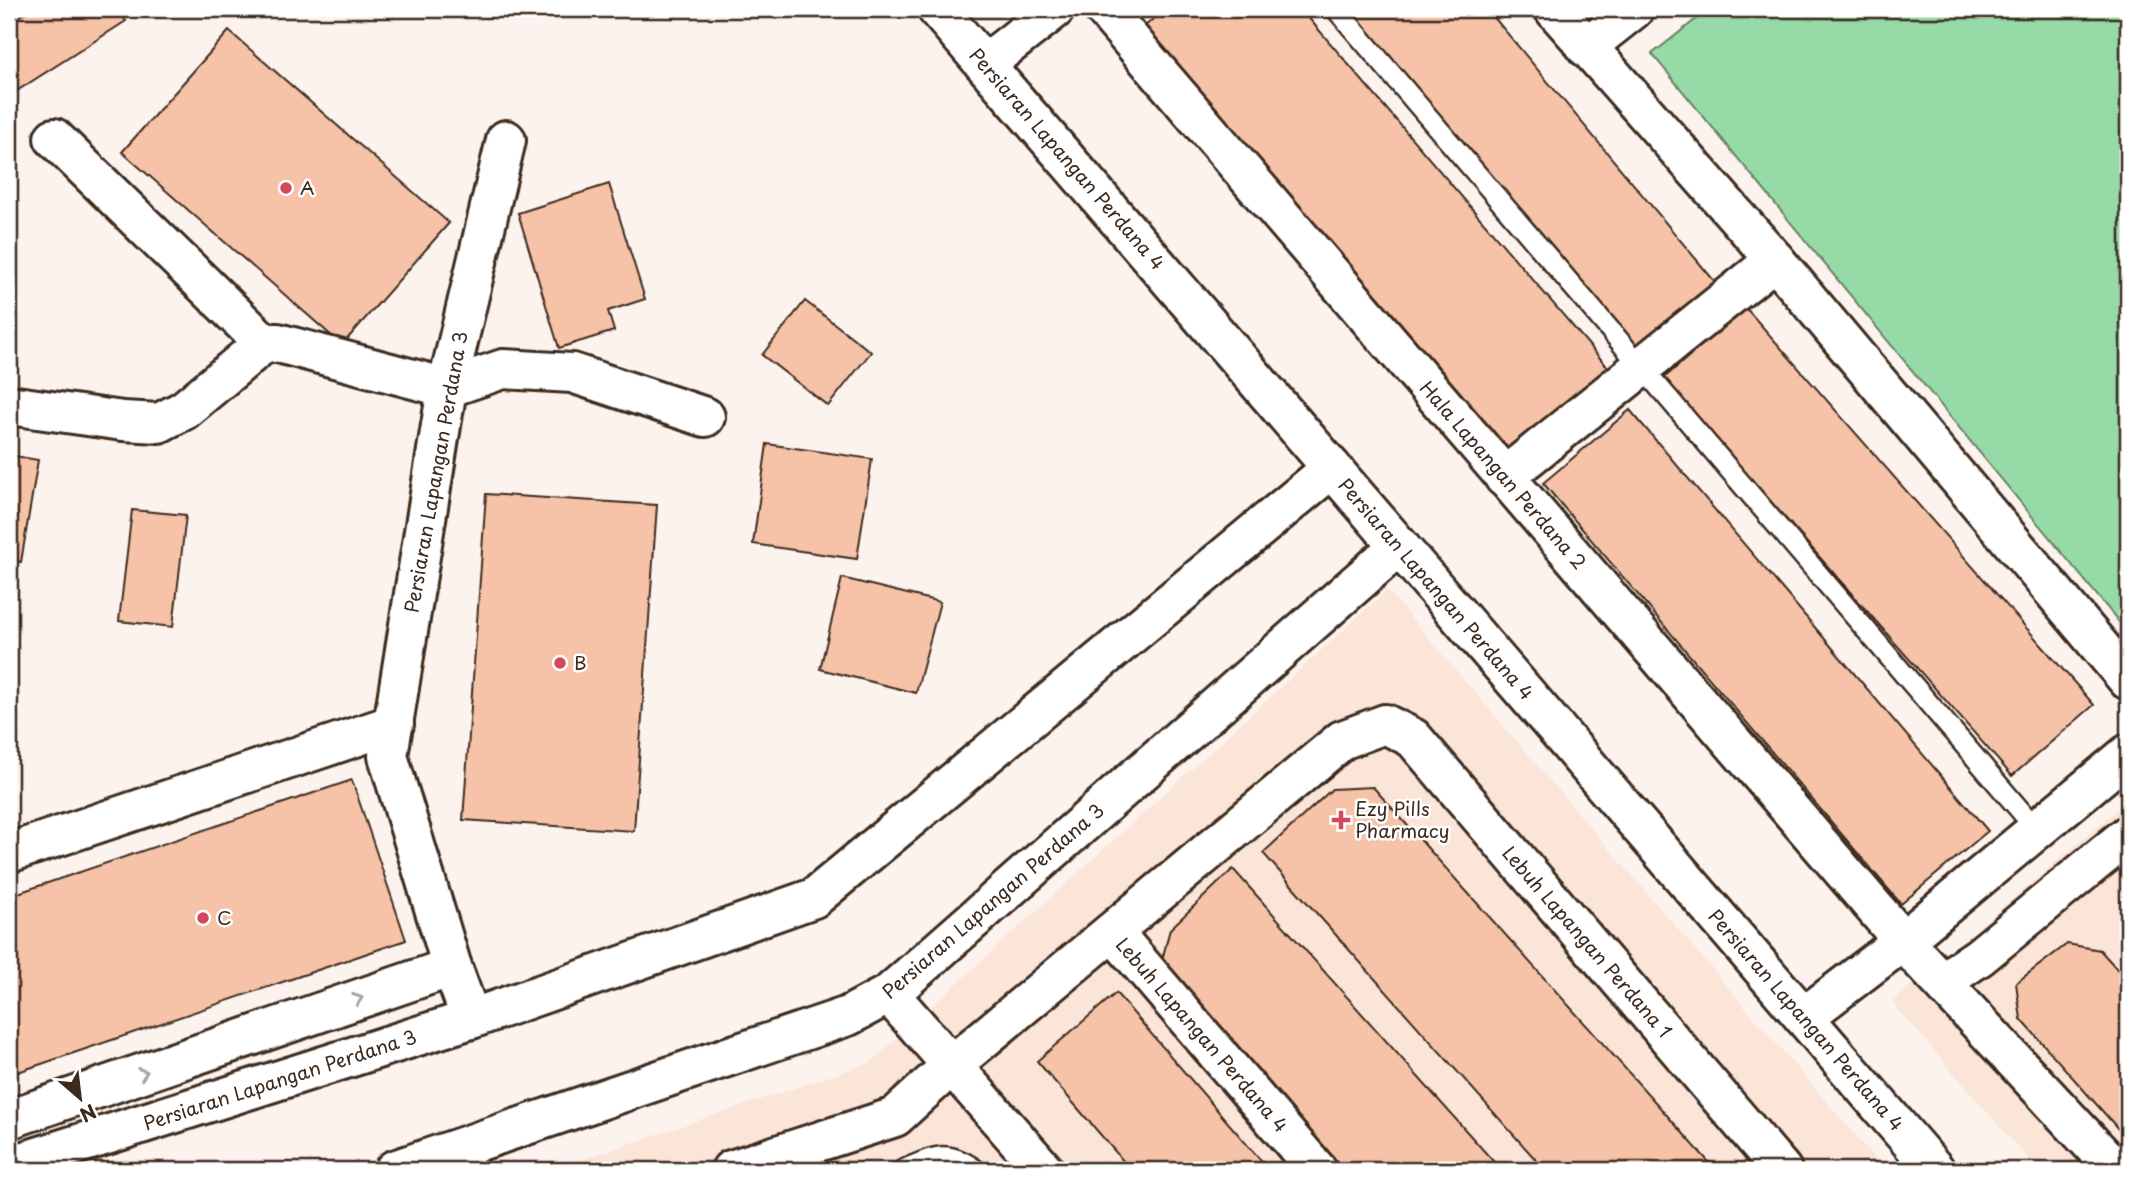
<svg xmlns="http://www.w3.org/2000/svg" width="2137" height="1179" font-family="'Playpen Sans',sans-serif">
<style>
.built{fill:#fbe5d9}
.green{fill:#96dba7;stroke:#688262;stroke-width:2}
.building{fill:#f7c3a8;stroke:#3b2a1e;stroke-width:2}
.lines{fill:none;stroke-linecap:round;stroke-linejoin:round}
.service-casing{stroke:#3b2a1e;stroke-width:24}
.minor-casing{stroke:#3b2a1e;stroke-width:44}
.tertiary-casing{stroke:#3b2a1e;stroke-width:44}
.service{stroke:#fff;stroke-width:19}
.minor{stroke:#fff;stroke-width:38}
.tertiary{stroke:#fff;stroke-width:38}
.oneway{stroke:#a79f9a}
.poi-dot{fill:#d1495b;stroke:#fff;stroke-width:2.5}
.labels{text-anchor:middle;stroke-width:5;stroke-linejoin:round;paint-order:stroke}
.street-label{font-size:19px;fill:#3b2a1e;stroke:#fff}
.poi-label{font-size:19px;fill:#3b2a1e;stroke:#fff;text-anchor:start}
</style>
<rect width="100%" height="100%" fill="#fdf3ee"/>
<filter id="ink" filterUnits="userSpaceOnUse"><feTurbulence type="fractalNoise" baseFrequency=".0143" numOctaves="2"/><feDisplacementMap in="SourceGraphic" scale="14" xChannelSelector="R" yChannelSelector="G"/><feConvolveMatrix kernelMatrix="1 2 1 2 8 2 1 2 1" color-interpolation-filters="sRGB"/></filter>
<g filter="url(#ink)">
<g class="built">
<polygon points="1387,590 1885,1170 551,1170 871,1062"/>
<polygon points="2128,800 2128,1170 2037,1170 1892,1002"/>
</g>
<polygon class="green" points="1709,9 2128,9 2128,633 1652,54"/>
<g class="building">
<polygon points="31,9 118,9 126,21 15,92 9,81 9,23"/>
<polygon points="1165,9 1301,9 1617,378 1518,463 1145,26"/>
<polygon points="1346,9 1487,9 1721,289 1639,358"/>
<polygon points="229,31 449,223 342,345 122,152"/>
<polygon points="609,184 645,299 608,311 614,331 559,348 518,213"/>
<polygon points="805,301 871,352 828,406 762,355"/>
<polygon points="1745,307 2094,705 2012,776 1663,379"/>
<polygon points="1630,410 1988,831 1901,904 1543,483"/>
<polygon points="767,444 872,459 857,559 753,544"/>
<polygon points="9,455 38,460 21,562 9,560"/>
<polygon points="486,494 657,505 634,831 463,820"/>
<polygon points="132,510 186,515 173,627 119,621"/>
<polygon points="842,578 940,602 916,693 820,669"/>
<polygon points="352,780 406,940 9,1075 9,896"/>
<polygon points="1373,787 1716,1170 1545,1170 1263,853 1332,789"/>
<polygon points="1233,869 1501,1170 1339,1170 1160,968 1170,929"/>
<polygon points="2067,944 2100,950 2128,981 2128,1140 2021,1019 2016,983"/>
<polygon points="1116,993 1269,1170 1131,1170 1037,1061"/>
</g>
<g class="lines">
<defs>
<g id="service">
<polyline points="1336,9 2037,830"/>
<path d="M 903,1170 C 934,1157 946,1148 976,1170"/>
</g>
<g id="minor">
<polyline points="937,9 1399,546"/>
<polyline points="1104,9 1903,941 2116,1170"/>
<polyline points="1554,9 1775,260 2128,680"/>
<polyline points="1586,47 1634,9"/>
<polyline points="985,64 1055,9"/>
<polyline points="54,138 264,343 278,343 447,388 503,369 572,373 705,417"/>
<polyline points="9,405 123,421 159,423 184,410 264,343"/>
<polyline points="1504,477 1775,260"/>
<polyline points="9,853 394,724"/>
<polyline points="1113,932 1317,1170"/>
<polyline points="1942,982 1979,957 2128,835"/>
<polyline points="889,994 1044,1170"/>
<polyline points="1804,1017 1903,941 2128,754"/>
<polyline points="471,1019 452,967 388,756 447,388 506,140"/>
<polyline points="9,1119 452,967"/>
<polyline points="9,1166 471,1019 814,898 1332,468"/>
<polyline points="731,1170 895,1117 952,1065 1342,740 1385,724 1413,738 1782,1170"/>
</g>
<polyline id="tertiary" points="394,1170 848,1016 889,994 1399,546 1935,1170"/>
</defs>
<use href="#service" class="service-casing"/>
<use href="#minor" class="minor-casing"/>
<use href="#tertiary" class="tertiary-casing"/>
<use href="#service" class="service"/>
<use href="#minor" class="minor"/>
<use href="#tertiary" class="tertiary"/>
</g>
<defs><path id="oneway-chevron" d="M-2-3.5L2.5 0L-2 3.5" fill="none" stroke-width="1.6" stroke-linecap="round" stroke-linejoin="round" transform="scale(1.75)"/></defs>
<g class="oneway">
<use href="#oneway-chevron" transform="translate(358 999) rotate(-19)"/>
<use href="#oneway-chevron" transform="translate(143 1073) rotate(-19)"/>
</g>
</g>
<g class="poi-dot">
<circle cx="286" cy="188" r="7"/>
<circle cx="560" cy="663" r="7"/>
<path d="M1337.5 809.5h7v7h7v7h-7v7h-7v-7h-7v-7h7z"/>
<circle cx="203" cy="918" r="7"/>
</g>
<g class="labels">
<g class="street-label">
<text transform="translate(1067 159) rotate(49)" y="7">Persiaran Lapangan Perdana 4</text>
<text transform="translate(436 472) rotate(-80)" y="7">Persiaran Lapangan Perdana 3</text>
<text transform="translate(1503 475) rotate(49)" y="7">Hala Lapangan Perdana 2</text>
<text transform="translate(1436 589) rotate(49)" y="7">Persiaran Lapangan Perdana 4</text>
<text transform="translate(993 901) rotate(-41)" y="7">Persiaran Lapangan Perdana 3</text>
<text transform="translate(1587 942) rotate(49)" y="7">Lebuh Lapangan Perdana 1</text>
<text transform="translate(1806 1020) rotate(49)" y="7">Persiaran Lapangan Perdana 4</text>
<text transform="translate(1202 1035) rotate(49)" y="7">Lebuh Lapangan Perdana 4</text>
<text transform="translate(280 1080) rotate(-18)" y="7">Persiaran Lapangan Perdana 3</text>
</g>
<g class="poi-label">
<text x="300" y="195">A</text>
<text x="574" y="670">B</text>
<text x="1355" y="816">Ezy Pills<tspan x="1355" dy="22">Pharmacy</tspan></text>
<text x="217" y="925">C</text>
</g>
</g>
<rect width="2137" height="1179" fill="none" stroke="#fff" stroke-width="35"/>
<rect x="18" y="18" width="2102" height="1144" fill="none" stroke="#3b2a1e" stroke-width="2.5" filter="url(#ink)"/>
<g transform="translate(80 1098) rotate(152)" stroke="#ffffff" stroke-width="5" paint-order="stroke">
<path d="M0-5L12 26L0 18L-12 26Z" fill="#3b2a1e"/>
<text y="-10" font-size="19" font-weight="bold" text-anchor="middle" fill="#3b2a1e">N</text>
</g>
</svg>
